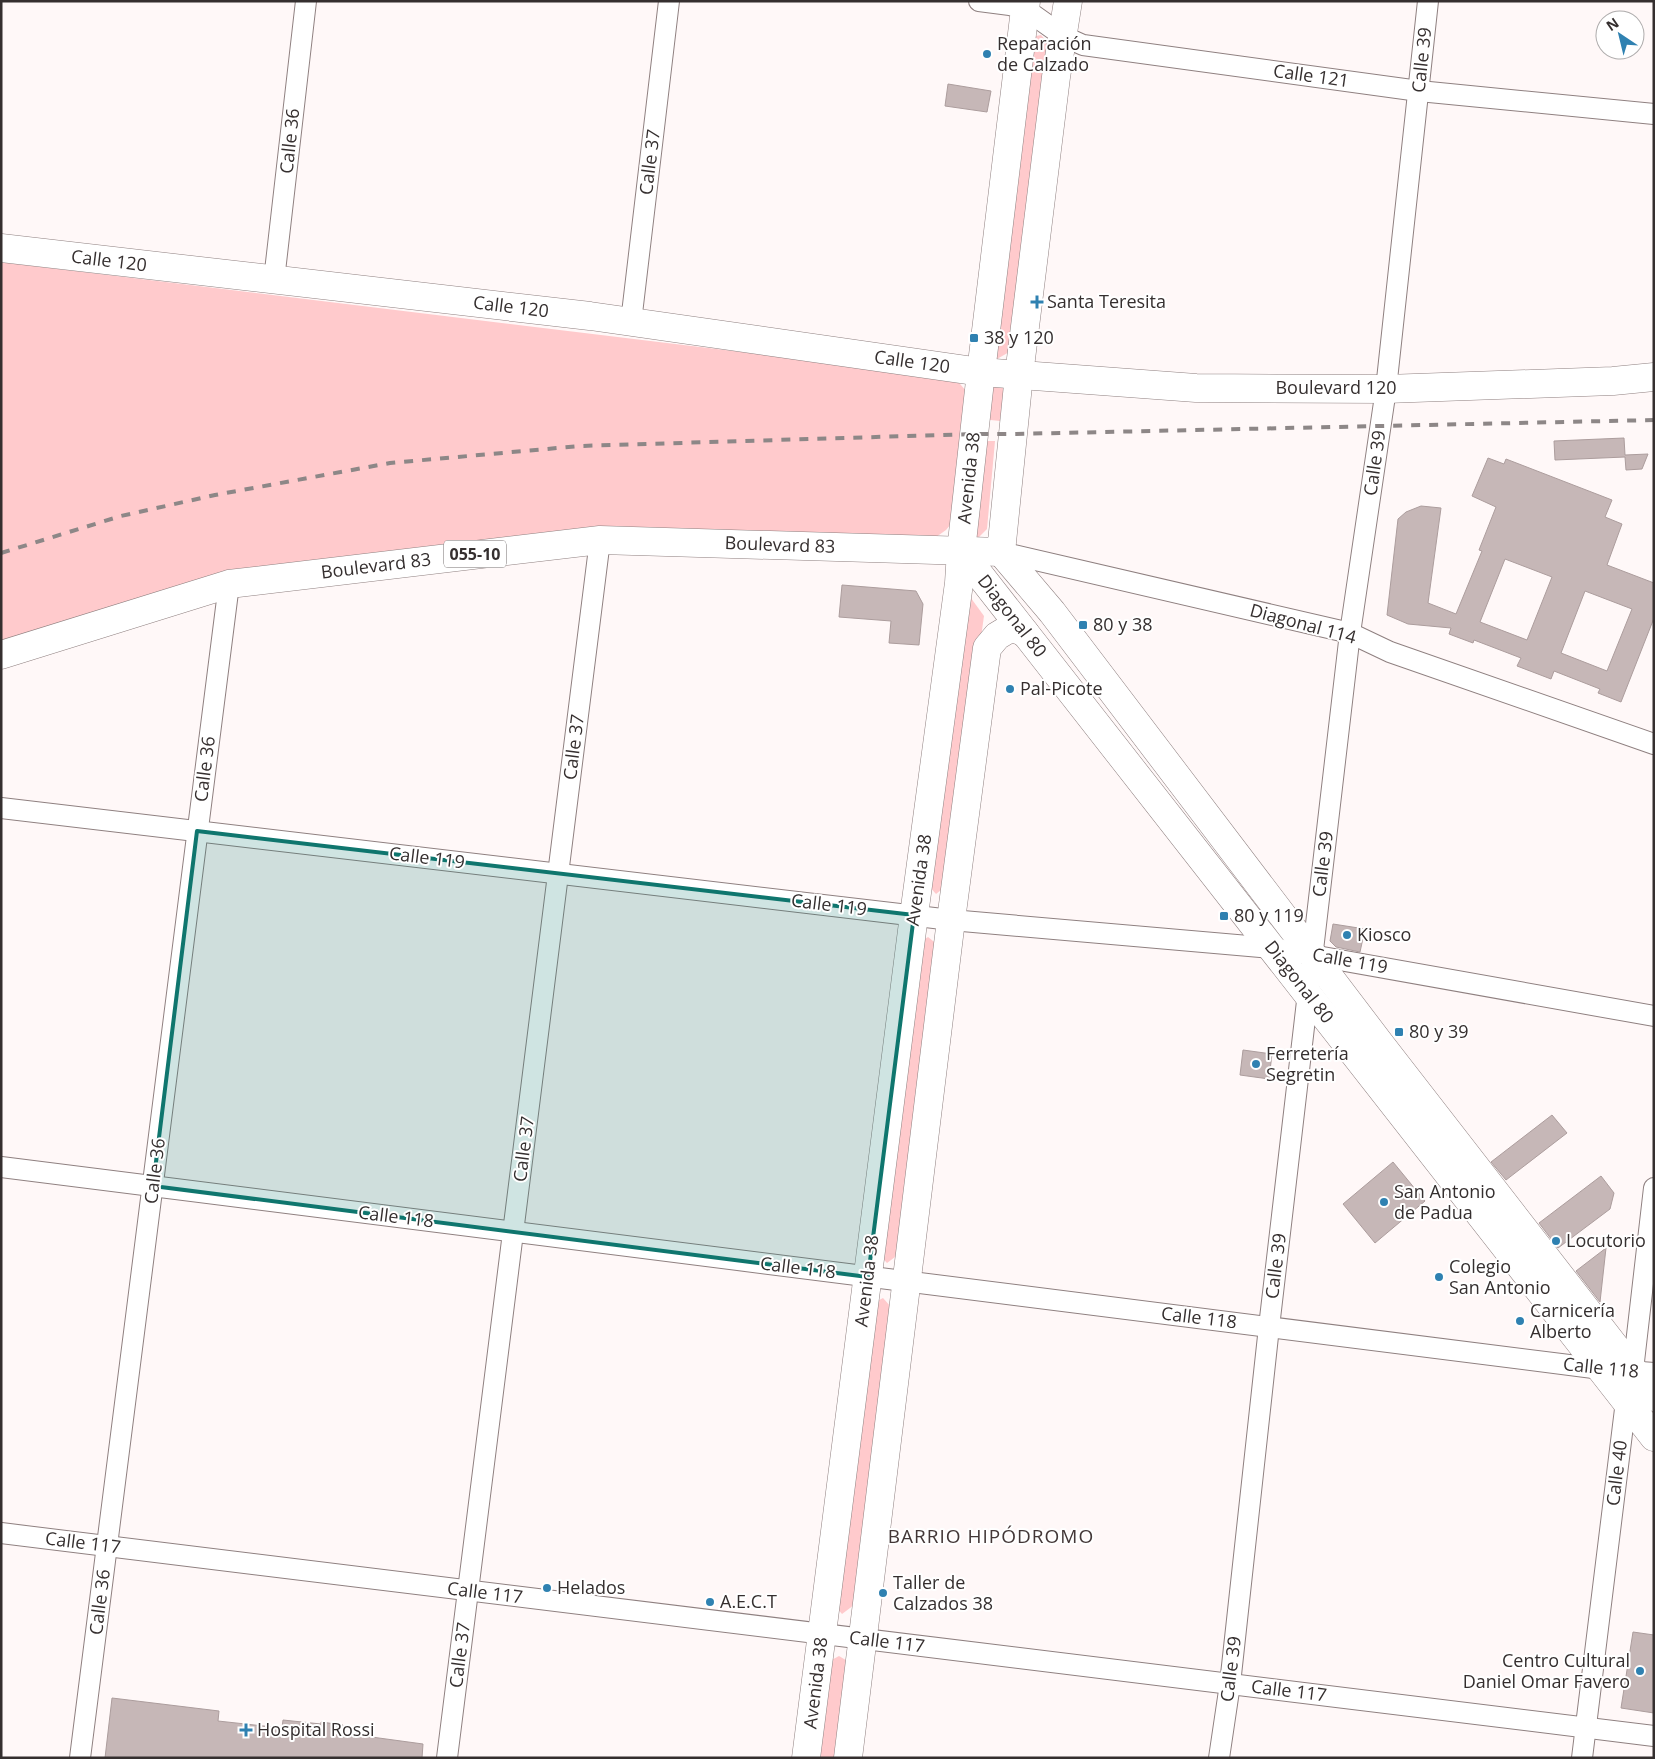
<svg xmlns="http://www.w3.org/2000/svg" width="1655" height="1759" font-family="'Open Sans',sans-serif">
<style>
.green{fill:#ffcacc}
.building{fill:#c6b7b7;stroke:#ac9d9d;fill-rule:evenodd}
.lines{fill:none;stroke-linecap:round;stroke-linejoin:round}
.street-casing{stroke:#8f8080;stroke-width:22}
.secondary-casing{stroke:#8f8080;stroke-width:29}
.primary-casing{stroke:#8f8080;stroke-width:29}
.street{stroke:#fff;stroke-width:20}
.secondary{stroke:#fff;stroke-width:28}
.primary{stroke:#fff;stroke-width:28}
.rail{stroke:#8d8787;stroke-width:4;stroke-dasharray:9 9;stroke-linecap:butt}
.marked{fill:#0f766e;fill-opacity:0.2;stroke:#0f766e;stroke-width:4;stroke-linejoin:round}
.poi-dot{fill:#2f81b1;stroke:#fff;stroke-width:2}
.labels{text-anchor:middle;stroke-width:4;stroke-linejoin:round;paint-order:stroke}
.shield{fill:#fff;stroke:#726d6d;stroke-width:1}
.shield-label{font-size:16px;font-weight:bold;fill:#352f2f}
.poi-label{font-size:18px;fill:#352f2f;stroke:#fff;text-anchor:start}
.street-label{font-size:18px;fill:#352f2f;stroke:#fff}
.neighbourhood-label{font-size:19px;letter-spacing:1px;fill:#433737;stroke:#fff}
</style>
<rect width="100%" height="100%" fill="#fff8f8"/>
<g class="green">
<polygon points="1041,35 1048,43 1011,351 997,359 989,348 1031,37"/>
<polygon points="1,262 955,378 966,391 956,518 946,530 929,542 595,527 1,642"/>
<polygon points="987,378 1006,380 1000,421 981,419"/>
<polygon points="980,441 995,441 987,529 978,538 970,527"/>
<polygon points="968,594 984,616 946,886 936,894 927,884"/>
<polygon points="928,937 938,945 899,1254 887,1263 877,1252 919,943"/>
<polygon points="883,1298 891,1307 854,1605 842,1614 832,1602 870,1305"/>
<polygon points="839,1656 849,1662 836,1758 814,1758 826,1663"/>
</g>
<g class="building">
<polygon points="948,84 991,91 987,112 945,106"/>
<polygon points="1624,438 1625,455 1648,454 1642,469 1626,470 1625,457 1555,460 1554,441"/>
<path d="M 1488,458 L 1504,464 L 1506,459 L 1612,500 L 1605,517 L 1622,524 L 1607,565 L 1654,583 L 1654,618 L 1621,702 L 1598,693 L 1600,689 L 1554,671 L 1551,679 L 1517,666 L 1521,658 L 1474,640 L 1473,643 L 1449,634 L 1451,628 L 1408,624 L 1387,615 L 1398,519 L 1406,512 L 1421,506 L 1441,508 L 1428,603 L 1456,614 L 1482,551 L 1479,550 L 1496,507 L 1472,496 ZM 1505,559 L 1552,577 L 1527,640 L 1480,622 ZM 1585,591 L 1632,609 L 1607,671 L 1561,653 Z"/>
<polygon points="842,585 916,591 923,604 919,645 889,643 891,621 839,617"/>
<polygon points="1333,924 1365,929 1360,952 1336,947 1330,941"/>
<polygon points="1243,1050 1272,1054 1269,1079 1240,1075"/>
<polygon points="1552,1115 1567,1133 1506,1180 1491,1162"/>
<polygon points="1393,1162 1425,1201 1375,1243 1343,1204"/>
<polygon points="1601,1176 1614,1193 1610,1209 1558,1248 1539,1223"/>
<polygon points="1606,1248 1600,1302 1576,1271"/>
<polygon points="1633,1632 1654,1635 1654,1713 1621,1708"/>
<polygon points="112,1698 219,1711 218,1721 282,1728 283,1720 321,1724 321,1722 343,1725 342,1733 423,1744 422,1758 105,1758"/>
</g>
<g class="lines">
<defs>
<g id="street">
<polyline points="979,1 1010,5 1025,9 1063,36 1083,45 1419,91 1654,114"/>
<polyline points="274,280 306,1"/>
<polyline points="631,322 669,1"/>
<polyline points="1001,552 1350,633 1390,652 1654,744"/>
<polyline points="1,808 951,920 1272,948 1654,1016"/>
<polyline points="1,1167 1601,1369 1654,1373"/>
<polyline points="1,1533 1654,1736"/>
<polyline points="80,1758 229,584"/>
<polyline points="447,1758 600,540"/>
<polyline points="1219,1758 1230,1684 1269,1327 1350,633 1386,389 1428,1"/>
<polyline points="1582,1758 1626,1401 1633,1370 1654,1188"/>
</g>
<g id="secondary">
<polyline points="981,372 1026,1"/>
<polyline points="1019,375 1056,77 1068,1"/>
<polyline points="961,551 1654,1437"/>
<polyline points="1001,552 1052,612 1381,1045 1654,1397"/>
<polyline points="806,1758 914,915 959,583 961,551"/>
<polyline points="848,1758 951,920 987,648 997,636 1012,627 1025,633"/>
</g>
<g id="primary">
<polyline points="1,248 590,316 981,372 1196,388 1386,389 1613,381 1654,377"/>
<polyline points="961,551 981,372"/>
<polyline points="1,655 229,584 600,540 1001,552 1019,375"/>
</g>
</defs>
<use href="#street" class="street-casing"/>
<use href="#secondary" class="secondary-casing"/>
<use href="#primary" class="primary-casing"/>
<use href="#street" class="street"/>
<use href="#secondary" class="secondary"/>
<use href="#primary" class="primary"/>
<polyline class="rail" points="1,553 121,516 215,495 390,463 580,446 974,434 1013,434 1654,420"/>
</g>
<path class="marked" d="M 197,831 L 914,915 L 868,1277 L 153,1186 Z"/>
<g class="poi-dot">
<circle cx="987" cy="54" r="5"/>
<path d="M1034.5 294.5h5v5h5v5h-5v5h-5v-5h-5v-5h5z"/>
<rect x="969" y="333" width="10" height="10" rx="2.5"/>
<rect x="1078" y="620" width="10" height="10" rx="2.5"/>
<circle cx="1010" cy="689" r="5"/>
<rect x="1219" y="911" width="10" height="10" rx="2.5"/>
<circle cx="1347" cy="935" r="5"/>
<rect x="1394" y="1027" width="10" height="10" rx="2.5"/>
<circle cx="1256" cy="1064" r="5"/>
<circle cx="1384" cy="1202" r="5"/>
<circle cx="1556" cy="1241" r="5"/>
<circle cx="1439" cy="1277" r="5"/>
<circle cx="1520" cy="1321" r="5"/>
<circle cx="547" cy="1588" r="5"/>
<circle cx="883" cy="1593" r="5"/>
<circle cx="710" cy="1602" r="5"/>
<circle cx="1640" cy="1671" r="5"/>
<path d="M243.5 1722.5h5v5h5v5h-5v5h-5v-5h-5v-5h5z"/>
</g>
<g class="labels">
<rect class="shield" x="444" y="540.5" width="62" height="27" rx="4"/>
<g class="shield-label">
<text x="475" y="560">055-10</text>
</g>
<g class="poi-label">
<text x="997" y="50">Reparación<tspan x="997" dy="21">de Calzado</tspan></text>
<text x="1047" y="308">Santa Teresita</text>
<text x="984" y="344">38 y 120</text>
<text x="1093" y="631">80 y 38</text>
<text x="1020" y="695">Pal-Picote</text>
<text x="1234" y="922">80 y 119</text>
<text x="1357" y="941">Kiosco</text>
<text x="1409" y="1038">80 y 39</text>
<text x="1266" y="1060">Ferretería<tspan x="1266" dy="21">Segretin</tspan></text>
<text x="1394" y="1198">San Antonio<tspan x="1394" dy="21">de Padua</tspan></text>
<text x="1566" y="1247">Locutorio</text>
<text x="1449" y="1273">Colegio<tspan x="1449" dy="21">San Antonio</tspan></text>
<text x="1530" y="1317">Carnicería<tspan x="1530" dy="21">Alberto</tspan></text>
<text x="893" y="1589">Taller de<tspan x="893" dy="21">Calzados 38</tspan></text>
<text x="557" y="1594">Helados</text>
<text x="720" y="1608">A.E.C.T</text>
<text x="1630" y="1667" text-anchor="end">Centro Cultural<tspan x="1630" dy="21">Daniel Omar Favero</tspan></text>
<text x="257" y="1736">Hospital Rossi</text>
</g>
<g class="street-label">
<text transform="translate(1422 60) rotate(-84)" y="6">Calle 39</text>
<text transform="translate(1311 76) rotate(8)" y="6">Calle 121</text>
<text transform="translate(290 141) rotate(-84)" y="6">Calle 36</text>
<text transform="translate(650 162) rotate(-83)" y="6">Calle 37</text>
<text transform="translate(109 261) rotate(7)" y="6">Calle 120</text>
<text transform="translate(511 307) rotate(7)" y="6">Calle 120</text>
<text transform="translate(912 362) rotate(8)" y="6">Calle 120</text>
<text x="1336" y="394">Boulevard 120</text>
<text transform="translate(1375 463) rotate(-82)" y="6">Calle 39</text>
<text transform="translate(969 478) rotate(-84)" y="6">Avenida 38</text>
<text transform="translate(780 545) rotate(2)" y="6">Boulevard 83</text>
<text transform="translate(376 566) rotate(-7)" y="6">Boulevard 83</text>
<text transform="translate(1012 616) rotate(52)" y="6">Diagonal 80</text>
<text transform="translate(1303 624) rotate(15)" y="6">Diagonal 114</text>
<text transform="translate(574 747) rotate(-83)" y="6">Calle 37</text>
<text transform="translate(205 769) rotate(-83)" y="6">Calle 36</text>
<text transform="translate(427 858) rotate(7)" y="6">Calle 119</text>
<text transform="translate(1323 864) rotate(-83)" y="6">Calle 39</text>
<text transform="translate(919 880) rotate(-82)" y="6">Avenida 38</text>
<text transform="translate(829 905) rotate(7)" y="6">Calle 119</text>
<text transform="translate(1350 961) rotate(10)" y="6">Calle 119</text>
<text transform="translate(1299 982) rotate(52)" y="6">Diagonal 80</text>
<text transform="translate(524 1149) rotate(-83)" y="6">Calle 37</text>
<text transform="translate(155 1171) rotate(-83)" y="6">Calle 36</text>
<text transform="translate(396 1217) rotate(7)" y="6">Calle 118</text>
<text transform="translate(1276 1266) rotate(-83)" y="6">Calle 39</text>
<text transform="translate(798 1268) rotate(7)" y="6">Calle 118</text>
<text transform="translate(867 1281) rotate(-83)" y="6">Avenida 38</text>
<text transform="translate(1199 1318) rotate(7)" y="6">Calle 118</text>
<text transform="translate(1601 1368) rotate(6)" y="6">Calle 118</text>
<text transform="translate(1617 1473) rotate(-83)" y="6">Calle 40</text>
<text transform="translate(83 1543) rotate(7)" y="6">Calle 117</text>
<text transform="translate(485 1593) rotate(7)" y="6">Calle 117</text>
<text transform="translate(100 1602) rotate(-83)" y="6">Calle 36</text>
<text transform="translate(887 1642) rotate(7)" y="6">Calle 117</text>
<text transform="translate(460 1655) rotate(-83)" y="6">Calle 37</text>
<text transform="translate(1231 1669) rotate(-83)" y="6">Calle 39</text>
<text transform="translate(816 1683) rotate(-83)" y="6">Avenida 38</text>
<text transform="translate(1289 1691) rotate(7)" y="6">Calle 117</text>
</g>
<g class="neighbourhood-label">
<text x="991" y="1543">BARRIO HIPÓDROMO</text>
</g>
</g>
<rect width="1655" height="1759" fill="none" stroke="#352f2f" stroke-width="5"/>
<g transform="translate(1620 35) rotate(325)"><circle r="24" fill="#ffffff" stroke="#aeacac"/>
<path d="M0-4L9 19L0 12L-9 19Z" fill="#2f81b1"/>
<text y="-8" font-size="14" font-weight="bold" text-anchor="middle" fill="#352f2f">N</text>
</g>
</svg>
